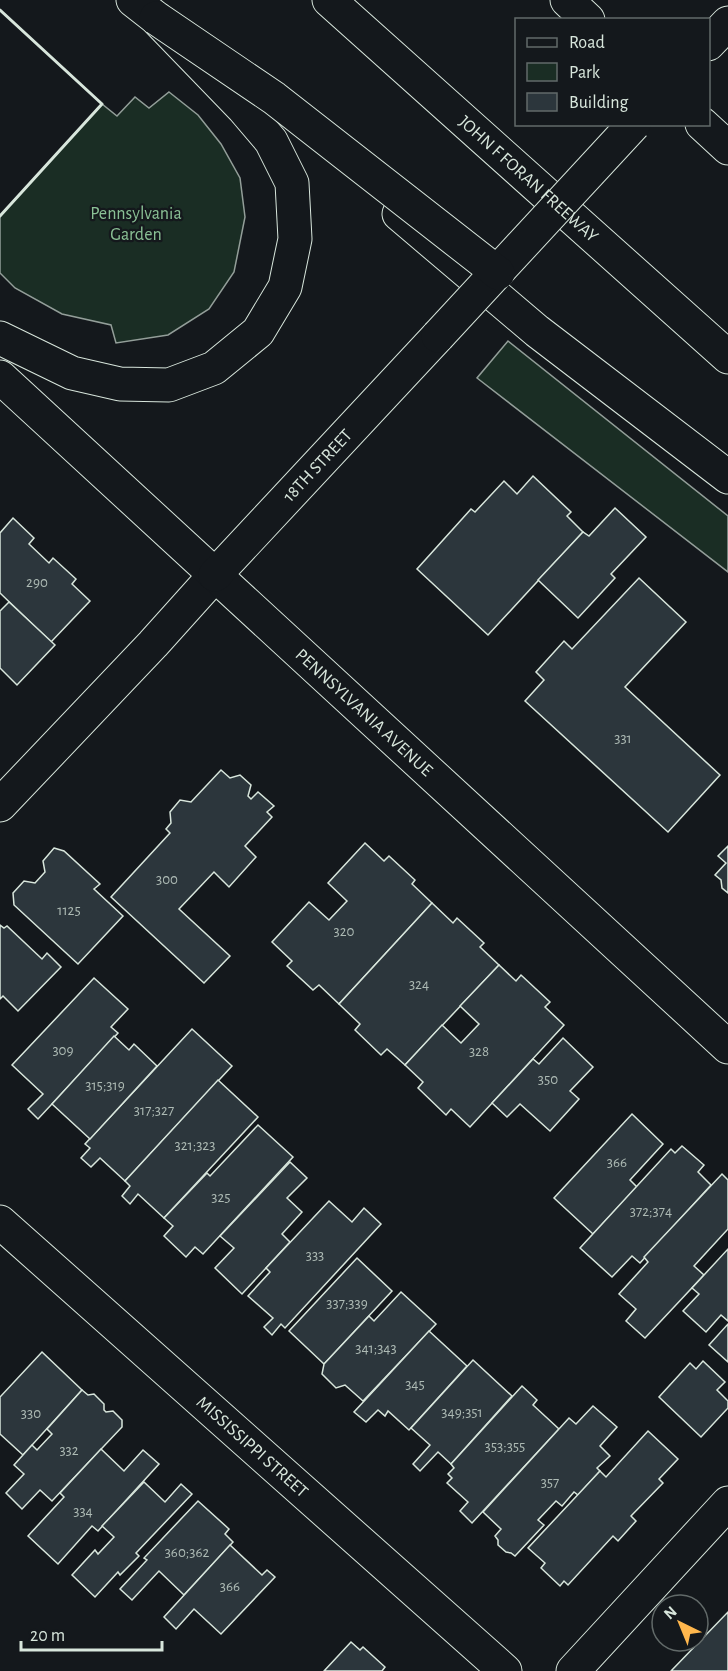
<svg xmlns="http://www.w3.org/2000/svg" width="728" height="1671" font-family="'Alegreya Sans',sans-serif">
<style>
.green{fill:#1a2d24;stroke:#939e99;stroke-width:1.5}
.building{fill:#2c363c;stroke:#d8e6dc;stroke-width:1.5}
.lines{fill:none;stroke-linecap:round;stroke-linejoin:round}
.street-casing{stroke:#d8e6dc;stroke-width:35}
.secondary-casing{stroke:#d8e6dc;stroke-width:35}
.highway-casing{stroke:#d8e6dc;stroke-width:35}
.street{stroke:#14181c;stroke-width:33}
.secondary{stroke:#14181c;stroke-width:33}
.highway{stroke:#14181c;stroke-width:33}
.secondary-bridge-casing{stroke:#d8e6dc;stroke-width:35;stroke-linecap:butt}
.highway-bridge-casing{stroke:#d8e6dc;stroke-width:35;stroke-linecap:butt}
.secondary-bridge{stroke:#14181c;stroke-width:33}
.highway-bridge{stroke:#14181c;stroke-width:33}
.wall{stroke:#d8e6dc;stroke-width:3}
.labels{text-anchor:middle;stroke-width:4.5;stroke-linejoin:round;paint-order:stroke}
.number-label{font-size:15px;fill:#adbab4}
.street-label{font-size:18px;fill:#d8e6dc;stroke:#14181c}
.park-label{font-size:18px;fill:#8ac095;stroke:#14181c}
</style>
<rect width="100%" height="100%" fill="#14181c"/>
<g class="green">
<polygon points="169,92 198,115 221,144 240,178 245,217 234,272 209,309 168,335 116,343 111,325 62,314 15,288 0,273 0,216 102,104 117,116 135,97 149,108"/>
<polygon points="508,341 728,516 728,572 477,378"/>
</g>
<g class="building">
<polygon points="533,476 571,512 567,516 583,532 488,635 417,569 471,509 475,512 504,481 517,494"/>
<polygon points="615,508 646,537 611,574 615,578 578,618 538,580 583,532 589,536"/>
<polygon points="13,518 34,538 29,544 49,563 53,558 76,579 72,584 90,601 51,642 0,593 0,533"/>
<polygon points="639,578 686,622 625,687 720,775 668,832 525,701 544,680 536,672 564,641 572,649"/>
<polygon points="9,602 55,645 17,685 0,668 0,611"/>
<polygon points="221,770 230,778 240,775 251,785 248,796 251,799 258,792 274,806 267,812 272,817 245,846 256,857 229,887 214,872 179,909 230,956 204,983 111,897 170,833 166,829 171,823 170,812 180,800 191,802"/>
<polygon points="365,843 384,861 389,856 415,880 412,884 432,903 339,1004 319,985 313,990 287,966 292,961 272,942 309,902 329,920 347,901 328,883"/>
<polygon points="728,846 728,893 722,888 721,880 715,875 726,863 718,856"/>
<polygon points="54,848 64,851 100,884 94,889 123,916 78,964 14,905 13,893 24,881 35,883 45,872 43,861"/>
<polygon points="432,903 453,923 457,918 484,943 480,947 499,965 405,1065 387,1049 381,1055 355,1030 360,1024 339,1004"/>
<polygon points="0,925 4,928 7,926 42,959 47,953 61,967 18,1011 3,996 0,999"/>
<polygon points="499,965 516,981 521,975 550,1002 545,1007 564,1025 470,1127 451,1109 446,1115 418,1088 423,1082 405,1065 442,1025 461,1043 479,1024 460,1006"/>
<polygon points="94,978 128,1009 111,1027 118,1033 38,1119 28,1109 43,1094 12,1065"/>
<polygon points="192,1029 232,1066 125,1181 100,1158 91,1167 81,1158 90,1148 85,1144"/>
<polygon points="114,1036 129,1050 134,1044 157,1066 90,1139 52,1104"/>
<polygon points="563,1038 593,1067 570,1091 579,1099 550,1131 520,1104 507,1117 492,1103 533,1059 539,1064"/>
<polygon points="218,1080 258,1117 164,1218 138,1194 130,1204 122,1196 130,1186 125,1181"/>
<polygon points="632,1114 663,1144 630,1180 637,1187 593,1234 554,1198"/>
<polygon points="258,1125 293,1157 203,1254 195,1247 186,1257 164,1236 173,1226 164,1218 207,1173 210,1176"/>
<polygon points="682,1146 704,1165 698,1172 711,1185 640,1263 632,1256 612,1277 580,1248 671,1149 675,1153"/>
<polygon points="290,1162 307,1178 287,1198 302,1212 282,1234 290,1242 242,1294 215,1268 234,1248 220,1236"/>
<polygon points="722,1174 728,1180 728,1229 694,1266 704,1275 645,1338 626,1321 636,1309 619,1294 648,1262 644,1257"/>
<polygon points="329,1201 352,1222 364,1208 381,1224 285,1328 281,1324 272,1335 264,1327 273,1318 248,1296 270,1272 266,1268"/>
<polygon points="728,1249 728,1321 721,1315 706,1332 683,1311 699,1294 692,1288"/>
<polygon points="357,1258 392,1291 324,1364 289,1331"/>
<polygon points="401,1292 436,1324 363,1401 345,1385 336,1388 322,1374 324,1364 369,1316 374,1321"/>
<polygon points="728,1324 728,1362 709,1345"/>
<polygon points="429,1331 467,1366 409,1430 388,1411 385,1416 378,1410 366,1422 354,1412"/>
<polygon points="42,1352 82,1390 23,1455 0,1434 0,1397"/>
<polygon points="473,1360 512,1396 451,1464 438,1452 420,1471 413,1464 430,1445 411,1428"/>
<polygon points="703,1361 725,1382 717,1390 728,1401 728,1408 701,1437 659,1397 690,1363 696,1369"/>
<polygon points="522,1386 537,1400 533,1405 559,1429 472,1523 460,1511 468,1502 447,1483 452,1478 448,1474 454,1468 451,1464"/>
<polygon points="82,1390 88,1395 94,1394 104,1404 104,1410 106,1412 113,1411 122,1420 122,1427 52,1501 40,1490 22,1509 6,1493 24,1474 14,1465 32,1445 37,1450 52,1434 47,1429"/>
<polygon points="593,1406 617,1427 600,1446 610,1456 597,1468 600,1471 578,1495 574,1492 562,1506 556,1501 538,1520 544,1525 515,1556 511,1553 506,1552 498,1545 498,1540 495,1536 501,1529 483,1512 569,1418 576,1424"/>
<polygon points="648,1431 678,1459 659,1479 663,1483 631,1516 636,1521 618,1541 613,1536 568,1585 564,1581 560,1586 541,1568 545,1563 528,1548 600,1471 606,1477"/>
<polygon points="101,1449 124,1471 143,1450 159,1464 98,1531 92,1526 58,1564 28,1536 64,1497 60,1493"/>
<polygon points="144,1482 165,1502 181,1484 192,1494 136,1553 139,1556 120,1575 118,1572 95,1597 72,1575 95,1550 98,1554 114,1537 102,1526"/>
<polygon points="198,1501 229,1529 225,1534 233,1542 184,1595 159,1571 132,1600 120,1589 147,1560 144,1558"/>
<polygon points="230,1545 262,1575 267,1570 275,1577 221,1634 194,1609 176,1629 164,1617"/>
<polygon points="728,1612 728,1671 671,1671"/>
<polygon points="351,1642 360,1650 363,1647 385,1667 382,1671 324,1671"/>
</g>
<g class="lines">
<defs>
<g id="street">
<polyline points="0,805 153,644 215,575"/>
<path id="s1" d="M 0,1222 L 505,1671"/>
<polyline points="573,1671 728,1503"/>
</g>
<g id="secondary">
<polyline points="708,44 728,23"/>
<path id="s2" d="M 0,377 L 728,1047"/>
<path id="s3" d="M 215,575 L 438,336"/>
</g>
<g id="highway">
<path id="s4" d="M 329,0 L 728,357"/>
<polyline points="567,0 588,20"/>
<polyline points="702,124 728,148"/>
<polyline points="399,214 537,331 728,477"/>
<polyline points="0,338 72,373 120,384 169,385 214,368 258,332 285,287 295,239 292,183 271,141 243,108 156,18 133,0"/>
</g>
</defs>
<use href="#street" class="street-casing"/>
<use href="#secondary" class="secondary-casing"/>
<use href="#highway" class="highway-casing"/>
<use href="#street" class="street"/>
<use href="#secondary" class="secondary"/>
<use href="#highway" class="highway"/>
<defs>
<polyline id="secondary-bridge" points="438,336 634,124"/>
<polyline id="highway-bridge" points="156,18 274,98 498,273"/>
</defs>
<use href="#secondary-bridge" class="secondary-bridge-casing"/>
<use href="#highway-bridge" class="highway-bridge-casing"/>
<use href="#secondary-bridge" class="secondary-bridge"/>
<use href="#highway-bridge" class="highway-bridge"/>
<polyline class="wall" points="0,10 102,104 0,216"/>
</g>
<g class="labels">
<g class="number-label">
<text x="37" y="587">290</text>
<text x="623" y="743">331</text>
<text x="167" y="884">300</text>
<text x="69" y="915">1125</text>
<text x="344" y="936">320</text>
<text x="419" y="989">324</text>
<text x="63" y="1055">309</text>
<text x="479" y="1056">328</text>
<text x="548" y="1084">350</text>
<text x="105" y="1090">315;319</text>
<text x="154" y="1115">317;327</text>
<text x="195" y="1150">321;323</text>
<text x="617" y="1167">366</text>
<text x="221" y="1202">325</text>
<text x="651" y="1216">372;374</text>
<text x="315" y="1260">333</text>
<text x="347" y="1308">337;339</text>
<text x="376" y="1353">341;343</text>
<text x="415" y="1389">345</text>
<text x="462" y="1417">349;351</text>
<text x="31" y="1418">330</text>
<text x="505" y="1451">353;355</text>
<text x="69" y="1455">332</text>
<text x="550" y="1487">357</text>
<text x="83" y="1516">334</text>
<text x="187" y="1557">360;362</text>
<text x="230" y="1591">366</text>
</g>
<g class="street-label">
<text dy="6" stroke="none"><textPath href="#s4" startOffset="268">JOHN F FORAN FREEWAY</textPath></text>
<text dy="6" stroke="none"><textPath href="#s3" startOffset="150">18TH STREET</textPath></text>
<text dy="6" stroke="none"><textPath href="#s2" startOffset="495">PENNSYLVANIA AVENUE</textPath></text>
<text dy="6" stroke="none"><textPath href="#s1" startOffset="338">MISSISSIPPI STREET</textPath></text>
</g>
<g class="park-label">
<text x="136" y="219">Pennsylvania<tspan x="136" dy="21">Garden</tspan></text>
</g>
</g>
<rect x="515" y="18" width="195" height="108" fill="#14181c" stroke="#626a69" stroke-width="1.5"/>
<rect x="527" y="38" width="30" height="9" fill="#14181c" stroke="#626a69" stroke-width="1.5"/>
<text x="569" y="48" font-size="18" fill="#d8e6dc">Road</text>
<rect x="527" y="63" width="30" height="18" fill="#1a2d24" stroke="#626a69" stroke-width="1.5"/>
<text x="569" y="78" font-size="18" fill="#d8e6dc">Park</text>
<rect x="527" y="93" width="30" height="18" fill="#2c363c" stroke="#626a69" stroke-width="1.5"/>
<text x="569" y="108" font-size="18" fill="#d8e6dc">Building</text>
<g transform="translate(680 1623) rotate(317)"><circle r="28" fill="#14181c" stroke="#626a69" stroke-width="1.5"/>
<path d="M0-4.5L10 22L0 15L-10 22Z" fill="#ffb74d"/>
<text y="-9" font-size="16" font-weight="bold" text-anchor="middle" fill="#d8e6dc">N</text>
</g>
<path d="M21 1641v9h141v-9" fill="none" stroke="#d8e6dc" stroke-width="3"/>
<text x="30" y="1641" font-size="18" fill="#d8e6dc" stroke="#14181c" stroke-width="4.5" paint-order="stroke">20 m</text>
</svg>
